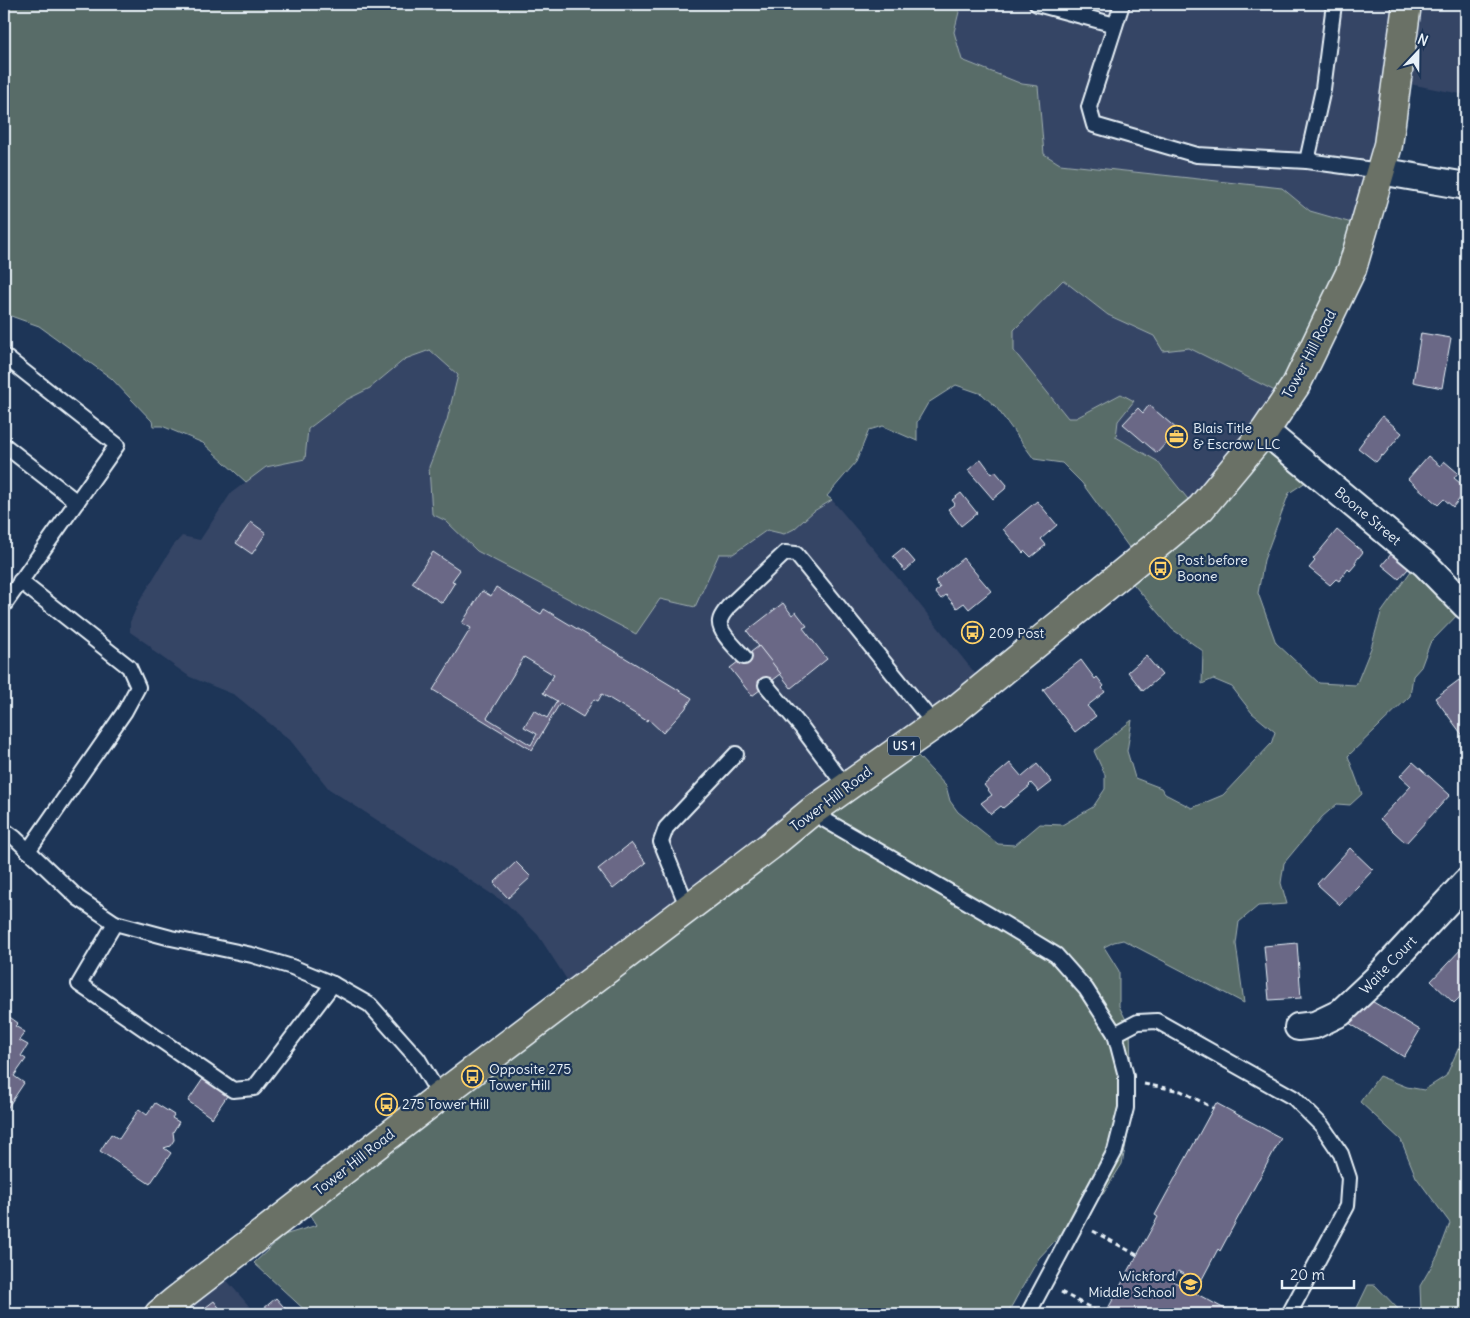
<svg xmlns="http://www.w3.org/2000/svg" width="1470" height="1318" font-family="Delius,sans-serif">
<style>
.built{fill:#344465}
.green{fill:#586c68;stroke:#a0aeb0}
.building{fill:#6b6786;stroke:#e8f1f8;fill-rule:evenodd}
.lines{fill:none;stroke-linecap:round;stroke-linejoin:round}
.lane-casing{stroke:#e8f1f8;stroke-width:18}
.street-casing{stroke:#e8f1f8;stroke-width:30}
.primary-casing{stroke:#e8f1f8;stroke-width:31}
.path{stroke:#e8f1f8;stroke-width:3;stroke-dasharray:5 4;stroke-linecap:butt}
.lane{stroke:#1d3557;stroke-width:14}
.street{stroke:#1d3557;stroke-width:26}
.primary{stroke:#6a7166;stroke-width:28}
.labels{text-anchor:middle;stroke-width:4.5;stroke-linejoin:round;paint-order:stroke}
.shield{fill:#1d3557;stroke:#abb9c8;stroke-width:1}
.shield-label{font-size:12px;font-weight:bold;fill:#e8f1f8}
.street-label{font-size:14px;fill:#e8f1f8;stroke:#1d3557}
.poi-label{font-size:14px;fill:#e8f1f8;stroke:#1d3557;text-anchor:start}
</style>
<rect width="100%" height="100%" fill="#1d3557"/>
<filter id="ink" filterUnits="userSpaceOnUse"><feTurbulence type="fractalNoise" baseFrequency=".02" numOctaves="2"/><feDisplacementMap in="SourceGraphic" scale="10" xChannelSelector="R" yChannelSelector="G"/><feConvolveMatrix kernelMatrix="1 2 1 2 8 2 1 2 1" color-interpolation-filters="sRGB"/></filter>
<g filter="url(#ink)">
<g class="built">
<polygon points="961,4 1466,4 1466,95 1399,82 1362,226 1310,211 1282,188 1060,164 1044,154 1038,86 1022,84 962,60 954,32"/>
<polygon points="1063,280 1108,315 1154,336 1163,351 1188,348 1283,395 1196,509 1157,461 1116,437 1118,421 1133,402 1121,394 1076,418 1068,418 1014,351 1014,330"/>
<polygon points="430,350 458,375 447,420 429,467 432,514 446,521 477,551 695,607 719,554 733,554 767,530 794,529 814,511 832,500 908,590 978,677 573,989 538,935 507,904 329,789 290,740 235,695 190,677 153,651 150,646 130,632 130,622 139,602 173,546 182,536 200,540 231,493 266,467 305,459 308,429 346,400 370,388 405,359"/>
<polygon points="223,1276 256,1314 159,1314"/>
</g>
<g class="green">
<polygon points="4,4 961,4 954,32 962,60 1022,84 1038,86 1044,154 1060,164 1282,188 1310,211 1362,226 1283,395 1189,348 1163,351 1154,336 1108,315 1063,280 1014,330 1014,351 1068,418 1076,418 1121,394 1134,401 1118,421 1116,437 1157,461 1196,509 1265,433 1318,474 1289,493 1264,560 1258,593 1276,643 1319,683 1356,685 1371,648 1381,613 1416,564 1466,606 1430,643 1421,667 1413,676 1410,696 1348,756 1362,794 1350,805 1337,804 1322,817 1284,863 1281,883 1287,904 1258,906 1239,922 1236,944 1244,1003 1123,940 1114,942 1104,947 1119,971 1119,1006 1130,1028 1132,1113 1122,1164 1103,1194 1076,1207 1064,1231 1039,1258 1007,1314 309,1314 254,1263 284,1235 317,1225 302,1201 906,743 946,786 950,801 958,812 998,844 1015,845 1040,824 1062,825 1093,807 1105,789 1105,775 1094,751 1132,720 1127,751 1135,778 1161,788 1165,794 1192,808 1223,795 1271,744 1275,732 1252,713 1232,687 1213,679 1202,684 1203,651 1172,629 1128,578 1136,557 1082,483 1062,463 1034,459 996,407 982,394 956,385 928,403 917,422 917,441 883,426 869,430 856,462 827,496 832,500 814,511 794,529 784,534 767,530 733,554 719,554 695,607 660,599 636,634 477,551 446,521 432,514 429,467 447,420 458,375 430,350 405,359 370,388 346,400 308,429 305,459 266,467 246,482 203,443 162,426 153,426 152,421 111,378 39,326 8,315 4,312"/>
<polygon points="1464,1036 1466,1036 1466,1314 1354,1314 1368,1285 1375,1285 1400,1311 1421,1311 1420,1286 1438,1255 1450,1223 1416,1177 1401,1140 1360,1102 1379,1076 1407,1087 1424,1090 1446,1076"/>
</g>
<g class="building">
<polygon points="1421,333 1451,338 1442,388 1413,382"/>
<polygon points="1149,405 1178,430 1157,453 1123,424 1138,408 1143,413"/>
<polygon points="1382,416 1402,433 1383,456 1382,455 1376,462 1358,448 1364,440 1363,440"/>
<polygon points="1428,456 1440,466 1444,461 1458,473 1454,478 1466,488 1466,491 1453,507 1444,499 1438,505 1408,479"/>
<polygon points="981,459 992,474 995,471 1007,485 1005,489 993,499 968,470"/>
<polygon points="961,493 977,513 961,526 948,509 955,504 952,500"/>
<polygon points="1037,501 1057,525 1041,539 1046,545 1031,557 1025,551 1023,553 1003,529"/>
<polygon points="251,522 266,533 252,554 236,543"/>
<polygon points="1337,530 1363,552 1355,562 1356,564 1350,571 1348,569 1339,581 1336,579 1330,585 1309,568 1315,561 1313,559"/>
<polygon points="903,548 915,562 905,571 893,556"/>
<polygon points="433,552 460,570 452,581 455,582 442,603 412,583"/>
<polygon points="1392,553 1409,568 1399,579 1382,565"/>
<polygon points="963,558 991,591 969,609 964,603 957,608 946,595 941,599 935,592 940,588 935,581"/>
<path d="M 496,587 L 541,614 L 544,609 L 692,698 L 685,709 L 663,733 L 648,719 L 647,721 L 602,694 L 598,701 L 594,699 L 583,717 L 560,703 L 532,750 L 433,690 L 471,628 L 462,623 L 482,591 L 491,596 ZM 524,657 L 554,675 L 543,693 L 557,701 L 547,718 L 534,710 L 524,727 L 537,734 L 531,745 L 487,718 Z"/>
<polygon points="783,603 792,615 796,612 807,626 803,628 827,659 791,688 747,631"/>
<polygon points="759,646 781,674 752,696 730,668"/>
<polygon points="1146,656 1162,675 1143,691 1128,672"/>
<polygon points="1081,660 1095,679 1097,677 1104,686 1102,688 1105,692 1087,706 1096,716 1075,732 1043,690"/>
<polygon points="1459,680 1466,690 1466,740 1435,698"/>
<polygon points="1413,762 1450,795 1406,843 1380,819 1411,786 1400,776"/>
<polygon points="1010,763 1022,777 1037,764 1052,782 1039,792 1031,783 1029,785 1030,786 1003,808 1001,806 991,814 981,803 992,795 984,785"/>
<polygon points="631,843 646,863 613,889 598,869"/>
<polygon points="1350,848 1373,870 1340,905 1317,884"/>
<polygon points="516,862 531,877 508,898 494,883"/>
<polygon points="1297,943 1301,998 1269,1000 1264,946"/>
<polygon points="1463,947 1466,950 1466,991 1454,1003 1431,981"/>
<polygon points="1365,997 1420,1030 1404,1057 1349,1023"/>
<polygon points="4,1013 18,1023 15,1026 25,1032 19,1040 28,1045 21,1056 26,1059 14,1076 24,1083 4,1113"/>
<polygon points="205,1076 229,1093 212,1118 188,1101"/>
<polygon points="155,1103 174,1115 172,1118 179,1122 173,1132 174,1140 170,1146 164,1148 171,1153 150,1184 100,1151 111,1134 119,1139 139,1109 147,1115"/>
<polygon points="1216,1103 1281,1138 1220,1251 1218,1249 1200,1283 1178,1271 1173,1281 1234,1314 1105,1314 1158,1217 1155,1215"/>
<polygon points="276,1298 290,1314 268,1314 263,1309"/>
<polygon points="214,1301 224,1314 197,1314"/>
</g>
<g class="lines">
<defs>
<g id="lane">
<polyline points="1037,4 1115,25"/>
<polyline points="1122,4 1089,107 1094,125 1197,155 1307,161 1380,171"/>
<polyline points="1307,161 1323,89 1334,4"/>
<polyline points="4,356 117,445 4,605"/>
<polyline points="4,445 77,502"/>
<polyline points="20,581 129,667 138,687 125,711 28,851"/>
<path d="M 744,657 C 737,649 718,632 720,621 C 721,615 726,611 728,607 L 785,553 L 796,554 L 934,724"/>
<polyline points="766,685 802,728 846,787"/>
<polyline points="811,812 988,914 1056,955 1086,989 1115,1034 1126,1076 1126,1108 1115,1151 1028,1314"/>
<polyline points="4,830 15,838 78,898 115,923 171,938 252,955 292,967 333,984 370,1005 418,1059 440,1096"/>
<polyline points="688,908 661,842 666,828 736,754"/>
<polyline points="115,923 79,984 233,1090 254,1088 333,984"/>
<polyline points="1115,1034 1138,1022 1157,1021 1294,1098 1322,1126 1341,1154 1349,1178 1347,1206 1289,1314"/>
</g>
<g id="street">
<polyline points="1380,171 1466,186"/>
<polyline points="1265,431 1425,564 1466,606"/>
<polyline points="1298,1027 1315,1025 1340,1013 1375,980 1466,882"/>
</g>
<polyline id="primary" points="159,1314 176,1300 440,1096 770,846 811,812 954,711 1152,549 1201,508 1265,431 1296,385 1352,269 1388,145 1407,4"/>
</defs>
<use href="#lane" class="lane-casing"/>
<use href="#street" class="street-casing"/>
<use href="#primary" class="primary-casing"/>
<g class="path">
<polyline points="1144,1084 1181,1091 1213,1108"/>
<polyline points="1093,1231 1137,1255"/>
<polyline points="1061,1292 1102,1314"/>
</g>
<use href="#lane" class="lane"/>
<use href="#street" class="street"/>
<use href="#primary" class="primary"/>
</g>
</g>
<defs>
<symbol id="office-ring" viewBox="-11 -11 22 22"><circle r="9.5" fill="#1d3557" stroke="#ffd166" stroke-width="1.5"/><path d="M-6-3h4V-5.5h4V-3h4V5H-6ZM-1-4.5V-3h2v-1.5ZM-6 0V1H6V0Z" fill="#ffd166"/></symbol>
<symbol id="bus-ring" viewBox="-11 -11 22 22"><circle r="9.5" fill="#1d3557" stroke="#ffd166" stroke-width="1.5"/><path d="M-5-6H5V4H4V6H2V4H-2V6H-4V4H-5ZM-3.5-4V0h7V-4ZM-3.5 1.2v1.5H-2V1.2ZM2 1.2v1.5H3.5V1.2Z" fill="#ffd166"/></symbol>
<symbol id="school-ring" viewBox="-11 -11 22 22"><circle r="9.5" fill="#1d3557" stroke="#ffd166" stroke-width="1.5"/><path d="M0-5L7-2L0 1L-7-2ZM-4 1L0 2.5L4 1V4Q0 6-4 4Z" fill="#ffd166"/></symbol>
</defs>
<g fill-rule="evenodd">
<use href="#office-ring" x="1164" y="424" width="25" height="25"/>
<use href="#bus-ring" x="1148" y="556" width="25" height="25"/>
<use href="#bus-ring" x="960" y="620" width="25" height="25"/>
<use href="#bus-ring" x="460" y="1064" width="25" height="25"/>
<use href="#bus-ring" x="374" y="1092" width="25" height="25"/>
<use href="#school-ring" x="1178" y="1272" width="25" height="25"/>
</g>
<g class="labels">
<rect class="shield" x="888" y="736.5" width="32" height="19" rx="4"/>
<g class="shield-label">
<text x="904" y="750">US 1</text>
</g>
<g class="street-label">
<text transform="translate(1309 354) rotate(-62)" y="5">Tower Hill Road</text>
<text transform="translate(1368 516) rotate(40)" y="5">Boone Street</text>
<text transform="translate(831 799) rotate(-37)" y="5">Tower Hill Road</text>
<text transform="translate(1388 965) rotate(-46)" y="5">Waite Court</text>
<text transform="translate(354 1162) rotate(-38)" y="5">Tower Hill Road</text>
</g>
<g class="poi-label">
<text x="1193" y="433">Blais Title<tspan x="1193" dy="16">&amp; Escrow LLC</tspan></text>
<text x="1177" y="565">Post before<tspan x="1177" dy="16">Boone</tspan></text>
<text x="989" y="638">209 Post</text>
<text x="489" y="1074">Opposite 275<tspan x="489" dy="16">Tower Hill</tspan></text>
<text x="402" y="1109">275 Tower Hill</text>
<text x="1175" y="1281" text-anchor="end">Wickford<tspan x="1175" dy="16">Middle School</tspan></text>
</g>
</g>
<rect width="1470" height="1318" fill="none" stroke="#1d3557" stroke-width="20"/>
<rect x="10" y="10" width="1450" height="1298" fill="none" stroke="#e8f1f8" stroke-width="2" filter="url(#ink)"/>
<g transform="translate(1418 52) rotate(22)" stroke="#1d3557" stroke-width="4" paint-order="stroke">
<path d="M0-4L9 19L0 12L-9 19Z" fill="#e8f1f8"/>
<text y="-8" font-size="14" font-weight="bold" text-anchor="middle" fill="#e8f1f8">N</text>
</g>
<path d="M1282 1280v8h72v-8" fill="none" stroke="#e8f1f8" stroke-width="2.5"/>
<text x="1290" y="1280" font-size="15" fill="#e8f1f8" stroke="#1d3557" stroke-width="4" paint-order="stroke">20 m</text>
</svg>
